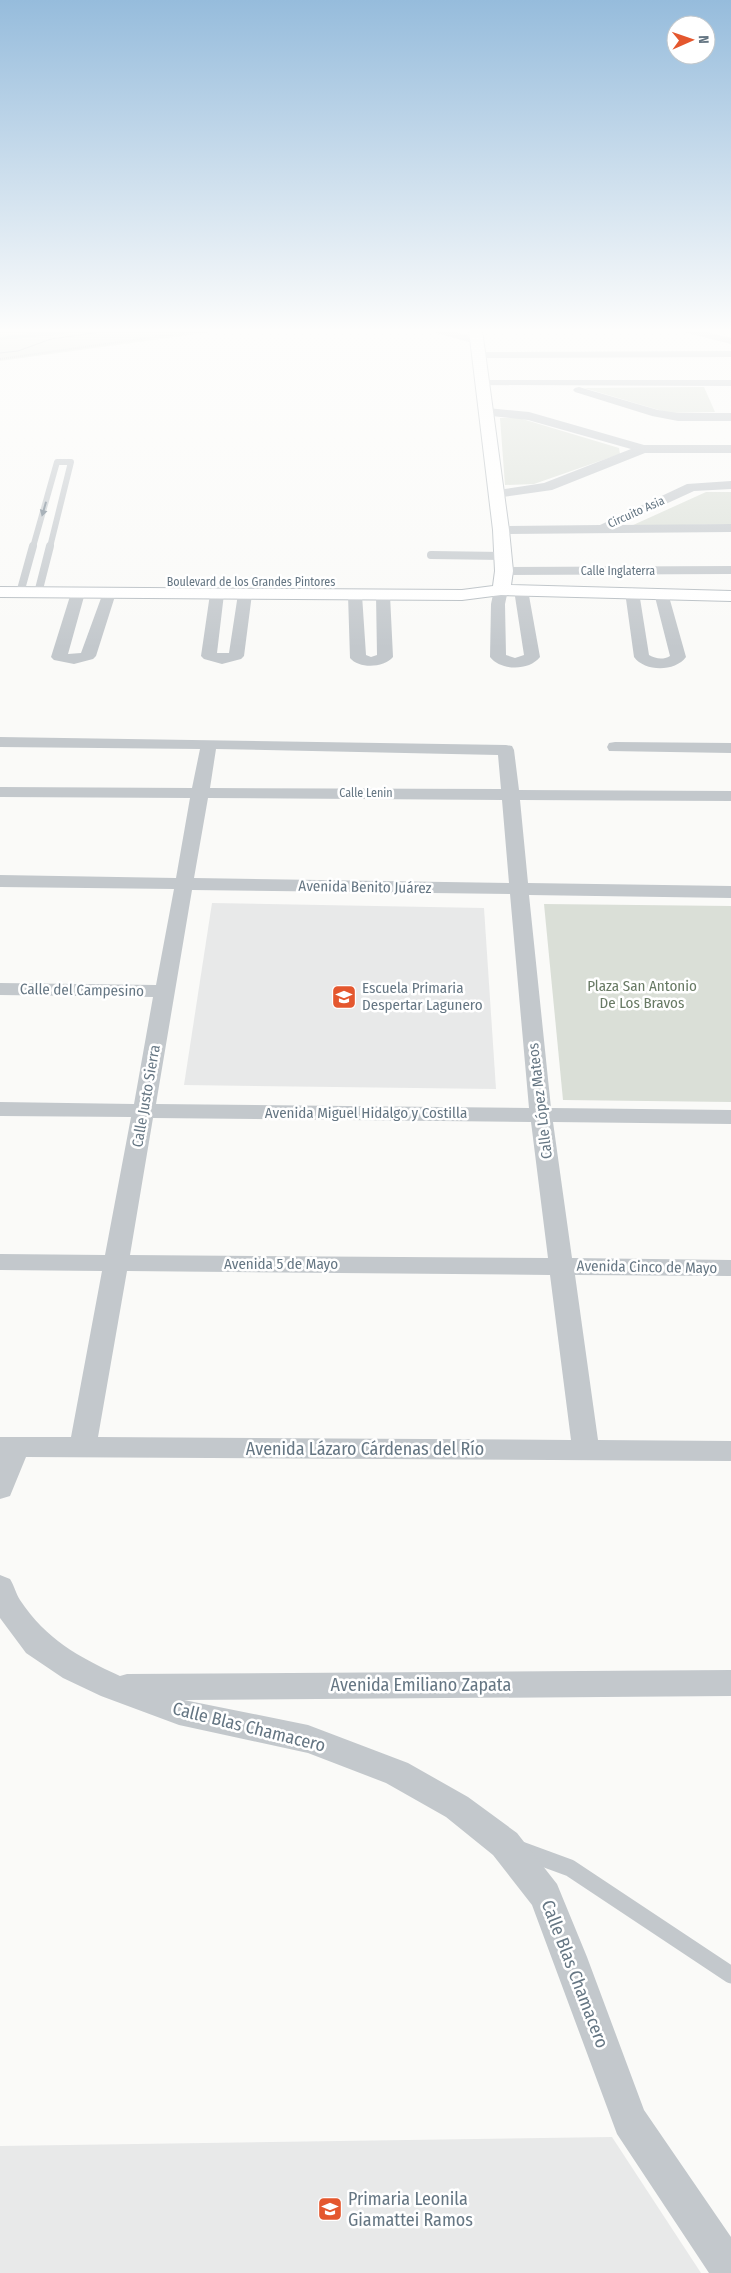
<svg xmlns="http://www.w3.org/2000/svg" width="731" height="2273" font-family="'Fira Sans Condensed',sans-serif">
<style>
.built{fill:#e8e9e9}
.green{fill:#dadfd7}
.water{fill:#bbc7cb}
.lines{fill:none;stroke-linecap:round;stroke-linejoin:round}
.secondary-casing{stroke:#b3babf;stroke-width:2}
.path{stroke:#bbbfc2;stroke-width:2;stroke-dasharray:1 1;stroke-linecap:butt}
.lane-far2{stroke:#c3c8cc;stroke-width:6}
.lane-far1{stroke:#c3c8cc;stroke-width:8}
.lane{stroke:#c3c8cc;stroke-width:17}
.street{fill:#c3c8cc;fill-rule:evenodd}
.secondary{fill:#fff;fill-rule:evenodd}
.tram{stroke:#a2aab0;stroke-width:1}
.oneway{fill:#6a7a87}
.labels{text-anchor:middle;stroke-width:5;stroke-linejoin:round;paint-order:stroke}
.far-street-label{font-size:12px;fill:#657683;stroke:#fff}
.street-label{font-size:15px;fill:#657683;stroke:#fff}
.park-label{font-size:15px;fill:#687a64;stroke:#fff}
.poi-label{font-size:15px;fill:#657683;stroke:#fff;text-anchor:start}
.near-street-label{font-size:18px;fill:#657683;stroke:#fff}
.near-poi-label{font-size:18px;fill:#657683;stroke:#fff;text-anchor:start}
</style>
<rect width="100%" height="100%" fill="#fafaf8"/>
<g class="built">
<polygon points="212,903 484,908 496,1089 184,1085"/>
<polygon points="612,2137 701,2273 0,2273 0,2146"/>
</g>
<g class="green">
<polygon points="0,330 226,330 0,361"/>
<polygon points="704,387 715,412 669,413 584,388"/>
<polygon points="500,418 519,418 619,448 620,454 534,484 505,485"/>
<polygon points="706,492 731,492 731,524 631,526"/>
<polygon points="544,904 731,906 731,1102 563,1100"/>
</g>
<polygon class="water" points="53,330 86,330 57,335 0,340 0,337"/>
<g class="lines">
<defs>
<polygon id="secondary" points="469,330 482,330 509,530 513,571 511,585 731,591 731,601 501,595 462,600 0,597 0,587 462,590 493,586 495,571 493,530"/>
</defs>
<use href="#secondary" class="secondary-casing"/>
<polyline class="path" points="0,359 203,330"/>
<g class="lane-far2">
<polyline points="437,330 477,341"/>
<polyline points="33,547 57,462 71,462 50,547"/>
</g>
<g class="lane-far1">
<polyline points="431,555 503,556"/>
<polyline points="20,593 33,546"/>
<polyline points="38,593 50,546"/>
</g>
<polyline class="lane" points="521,1850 570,1868 731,1975"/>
<g class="street">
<polygon points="682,330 698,330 731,338 731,344 683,332"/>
<polygon points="731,351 731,357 479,358 473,355 479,352"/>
<polygon points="482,380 731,380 731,386 478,385 476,383"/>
<polygon points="579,387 658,410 678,413 731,413 731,421 678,421 652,416 575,392 573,390 575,388"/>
<polygon points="487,408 529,412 644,445 731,445 731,453 645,453 552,490 496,498 491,497 489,494 491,491 544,483 631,449 528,420 483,415 481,412 483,409"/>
<polygon points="731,481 731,489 694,491 620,525 731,524 731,532 501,534 494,530 501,526 600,525 687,484"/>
<polygon points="731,566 731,574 504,575 497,571 504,567"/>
<path d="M 501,586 L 508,590 L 505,604 L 506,655 L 515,658 L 524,655 L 514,590 L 521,586 L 528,590 L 540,657 C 529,671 501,671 490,657 L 491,604 L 494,590 Z"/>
<path d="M 632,588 L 639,592 L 649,655 C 656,659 663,660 670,656 L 654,593 L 661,589 L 668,593 L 686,657 C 675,672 645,672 634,657 L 625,592 Z"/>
<polygon points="78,589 85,593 68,654 81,653 104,590 109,589 116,593 96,656 93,659 74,664 54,660 51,657 71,593"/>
<polygon points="217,590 224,594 217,653 229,653 238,594 245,590 252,594 244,656 241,659 222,664 204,659 201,656 210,594"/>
<path d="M 355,591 L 362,595 L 366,655 L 371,657 L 377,655 L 376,595 L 383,591 L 390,595 L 393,657 C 384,668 359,669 350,658 L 348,595 Z"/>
<path d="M 0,737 L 506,745 L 512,746 L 514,750 L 519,790 L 731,791 L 731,801 L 520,800 L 528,883 L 731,886 L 731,898 L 529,895 L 551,1108 L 731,1110 L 731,1124 L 553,1122 L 572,1258 L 731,1260 L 731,1276 L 575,1275 L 598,1440 L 731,1441 L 731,1461 L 26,1457 L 10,1496 L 0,1499 L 0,1437 L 71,1437 L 102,1271 L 0,1270 L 0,1254 L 105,1255 L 131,1117 L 0,1116 L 0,1102 L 134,1104 L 153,997 L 0,995 L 0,983 L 156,985 L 174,889 L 0,887 L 0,875 L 176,878 L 190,798 L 0,797 L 0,787 L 192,788 L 200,749 L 0,747 ZM 216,749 L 498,755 L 501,789 L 210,788 ZM 208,798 L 502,800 L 509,883 L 194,878 ZM 192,890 L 510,894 L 529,1108 L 156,1104 ZM 153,1118 L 531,1122 L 548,1258 L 130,1255 ZM 127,1271 L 550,1275 L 571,1440 L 98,1437 Z"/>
<polygon points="615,742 731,743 731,753 609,751 607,747 609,743"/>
<path d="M 0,1575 L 10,1579 C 14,1585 16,1594 20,1600 C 47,1640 77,1656 120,1676 L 127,1674 L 731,1670 L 731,1696 L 184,1700 L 308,1725 L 408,1763 L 468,1797 L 517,1833 L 557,1884 L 587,1957 L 644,2110 L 731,2237 L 731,2273 L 709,2273 L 617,2134 L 532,1905 L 493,1855 L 446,1817 L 386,1783 L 308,1753 L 179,1725 L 101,1696 L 63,1678 L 26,1653 L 0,1618 Z"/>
</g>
<use href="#secondary" class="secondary"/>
<polyline class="tram" points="0,353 18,351 51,339 115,330"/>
</g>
<defs><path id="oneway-solid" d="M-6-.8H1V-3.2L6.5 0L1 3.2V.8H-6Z" transform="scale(1.25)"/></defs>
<use class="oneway" href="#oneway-solid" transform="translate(44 509) rotate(106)"/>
<linearGradient id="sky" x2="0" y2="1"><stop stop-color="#96bcdc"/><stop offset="0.51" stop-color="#fdfdfc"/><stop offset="1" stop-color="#fdfdfc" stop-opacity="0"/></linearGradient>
<rect width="731" height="648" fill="url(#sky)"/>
<defs>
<symbol id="school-square" viewBox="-11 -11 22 22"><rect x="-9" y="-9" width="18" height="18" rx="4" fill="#e4572e" stroke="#fff"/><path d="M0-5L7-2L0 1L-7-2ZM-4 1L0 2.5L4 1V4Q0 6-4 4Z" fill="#fff"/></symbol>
</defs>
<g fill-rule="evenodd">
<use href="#school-square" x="330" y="983" width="28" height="28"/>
<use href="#school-square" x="316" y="2195" width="28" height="28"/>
</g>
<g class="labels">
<g class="far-street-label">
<text transform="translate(636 512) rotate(-24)" y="4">Circuito Asia</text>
<text x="618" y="575">Calle Inglaterra</text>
<text x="251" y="586">Boulevard de los Grandes Pintores</text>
<text x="366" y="797">Calle Lenin</text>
</g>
<g class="street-label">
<text transform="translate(365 887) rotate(1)" y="5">Avenida Benito Juárez</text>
<text transform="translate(82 990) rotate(1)" y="5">Calle del Campesino</text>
<text transform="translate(146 1096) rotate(-80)" y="5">Calle Justo Sierra</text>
<text transform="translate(540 1101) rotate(-97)" y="5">Calle López Mateos</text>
<text x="366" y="1118">Avenida Miguel Hidalgo y Costilla</text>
<text x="281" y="1269">Avenida 5 de Mayo</text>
<text transform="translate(647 1267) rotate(1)" y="5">Avenida Cinco de Mayo</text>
</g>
<g class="park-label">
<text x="642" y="991">Plaza San Antonio<tspan x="642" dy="17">De Los Bravos</tspan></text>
</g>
<g class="poi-label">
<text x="362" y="993">Escuela Primaria<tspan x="362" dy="17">Despertar Lagunero</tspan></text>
</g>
<g class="near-street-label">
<text x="365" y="1455">Avenida Lázaro Cárdenas del Río</text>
<text x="421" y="1691">Avenida Emiliano Zapata</text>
<text transform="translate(249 1727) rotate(14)" y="6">Calle Blas Chamacero</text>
<text transform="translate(575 1974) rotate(69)" y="6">Calle Blas Chamacero</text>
</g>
<g class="near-poi-label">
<text x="348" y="2205">Primaria Leonila<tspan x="348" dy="21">Giamattei Ramos</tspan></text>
</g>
</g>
<g transform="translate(691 40) rotate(88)"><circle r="24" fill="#ffffff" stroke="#c1c8cd"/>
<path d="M0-4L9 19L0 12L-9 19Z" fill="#e4572e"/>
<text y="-8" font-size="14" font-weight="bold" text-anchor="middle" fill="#657683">N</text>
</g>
</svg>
